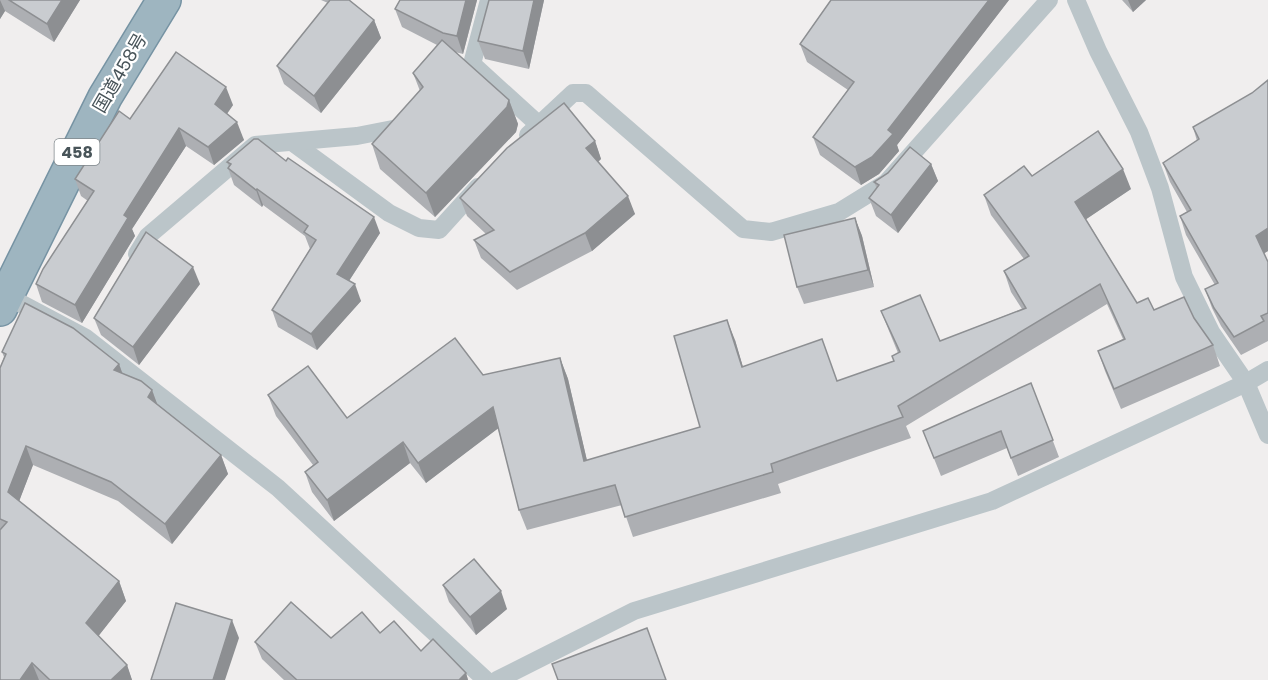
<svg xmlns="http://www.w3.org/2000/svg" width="1268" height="680" font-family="Poppins,'Noto Sans JP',sans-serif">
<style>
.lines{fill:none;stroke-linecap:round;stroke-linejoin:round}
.trunk-casing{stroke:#7693a3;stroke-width:36}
.service{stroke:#bbc5c9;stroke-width:18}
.trunk{stroke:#9eb5c0;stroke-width:33}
.wall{fill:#adafb3}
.shaded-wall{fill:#8d8f92}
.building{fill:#c9ccd0;stroke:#8d8f92;stroke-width:1.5}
.labels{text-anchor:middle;stroke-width:4.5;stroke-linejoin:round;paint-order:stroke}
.shield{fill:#fff;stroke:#7f878b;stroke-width:1.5}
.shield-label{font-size:16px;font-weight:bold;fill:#485459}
.street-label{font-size:18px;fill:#485459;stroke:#fff}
</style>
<rect width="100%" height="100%" fill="#f0eeee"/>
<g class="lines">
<defs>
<polyline id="trunk" points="0,309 105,97 164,0"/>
</defs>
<use href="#trunk" class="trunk-casing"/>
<g class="service">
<polyline points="489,0 472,64 538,124"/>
<polyline points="1076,0 1098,51 1139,132 1160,188 1184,277 1211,332 1246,383 1268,435"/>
<polyline points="528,135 573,93 586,93 743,229 771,232 839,212 886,183 1049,0"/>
<polyline points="292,142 389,213 419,228 439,230 478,187"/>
<polyline points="137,254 148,236 255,145 357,136 403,127 405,124"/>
<polyline points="5,295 86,338 278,488 486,680"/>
<polyline points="497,680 634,611 992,501 1246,383 1268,370"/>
</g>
<use href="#trunk" class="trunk"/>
</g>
<g class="wall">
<polygon points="0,0 80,0 54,42 5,11 0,19"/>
<polygon points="321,0 349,0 374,20 381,38 321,113 284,84 277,66 328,3"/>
<polygon points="400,0 477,0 463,54 455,52 509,100 518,124 516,132 435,217 380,169 372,144 420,91 413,73 437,45 402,27 395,9"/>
<polygon points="489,0 544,0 529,69 485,59 478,41"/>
<polygon points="831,0 1009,0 897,145 899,151 879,174 861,185 820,155 813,137 848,90 807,62 800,44"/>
<polygon points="1122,0 1146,0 1133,12"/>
<polygon points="233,105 227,114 244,140 214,165 186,146 132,229 135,236 82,323 42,302 36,284 88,201 81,196 75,179 130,119"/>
<polygon points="1193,127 1268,251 1264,253 1268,262 1268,341 1241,355 1221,326 1212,308 1205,289 1215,285 1186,235 1180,216 1187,212 1170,182 1163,163 1197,141"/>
<polygon points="595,141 601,159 598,162 635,214 592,251 517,290 481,258 474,240 486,234 467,216 460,198"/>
<polygon points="227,162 380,233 349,281 361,301 317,350 278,327 272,310 310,249 305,236 263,205 262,207 234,185 228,168 229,167"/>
<polygon points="931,164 938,181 898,233 876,216 869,198 877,189 874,182"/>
<polygon points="1032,176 1131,189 1086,219 1137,303 1154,310 1194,318 1213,345 1220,366 1121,409 1105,371 1098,351 1123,339 1107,304 906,426 911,438 778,484 781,493 633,537 622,505 527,530 519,510 498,428 426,483 410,463 334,521 312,492 305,472 313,465 276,416 268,395 347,418 483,375 560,358 568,379 587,461 700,427 735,340 743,367 837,381 894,361 898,353 889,331 881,311 940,341 1022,309 1011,292 1004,271 1024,259 991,215 984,195"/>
<polygon points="855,218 862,236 874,287 804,304 797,287"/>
<polygon points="200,284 139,365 101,335 94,318"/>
<polygon points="2,352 119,364 122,373 152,390 157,404 221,455 228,474 172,544 118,501 33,465 19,501 119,581 126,601 98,636 127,665 132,680 0,680 0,368 4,357"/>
<polygon points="1031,383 1059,457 1018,476 1007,448 941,476 923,431"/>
<polygon points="443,585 507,609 476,635 449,602"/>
<polygon points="380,633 421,651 466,673 468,680 284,680 262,659 255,642 331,638"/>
</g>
<g class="shaded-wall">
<polygon points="0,0 5,11 0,19"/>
<polygon points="62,0 80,0 54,42 47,24"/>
<polygon points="466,0 477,0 463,54 457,36"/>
<polygon points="534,0 544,0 529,69 523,51"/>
<polygon points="989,0 1009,0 897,145 899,151 879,174 861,185 855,167 888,130"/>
<polygon points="1128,0 1146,0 1133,12"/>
<polygon points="374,20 381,38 321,113 314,96"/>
<polygon points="226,87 233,105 221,122 215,104"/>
<polygon points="509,100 518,124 516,132 435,217 426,193"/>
<polygon points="237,122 244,140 214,165 208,147"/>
<polygon points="179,128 186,146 132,229 135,236 82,323 75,305 124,215"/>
<polygon points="595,141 601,159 593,166 586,148"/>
<polygon points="931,164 938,181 898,233 891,215"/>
<polygon points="1123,169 1131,189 1082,222 1075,202"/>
<polygon points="257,189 263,205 262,207 256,190"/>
<polygon points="628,196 635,214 592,251 585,233"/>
<polygon points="374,217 380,233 343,290 337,274"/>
<polygon points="855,218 862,236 874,287 868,270"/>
<polygon points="1268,228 1268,251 1263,254 1256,236"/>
<polygon points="193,267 200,284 139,365 133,347"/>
<polygon points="355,284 361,301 317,350 311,334"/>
<polygon points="727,320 735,340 749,388 742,367"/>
<polygon points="560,358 568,379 592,482 584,461"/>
<polygon points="119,364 126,383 114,370"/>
<polygon points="152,390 159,409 148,397"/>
<polygon points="493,407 500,427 426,483 418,463"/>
<polygon points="403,442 410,463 334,521 327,500"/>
<polygon points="26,446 33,465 15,512 8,492"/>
<polygon points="221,455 228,474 172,544 165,524"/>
<polygon points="119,581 126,601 93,643 86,623"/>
<polygon points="501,591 507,609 476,635 470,617"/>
<polygon points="232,620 239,638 225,680 213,680"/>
<polygon points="32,663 39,680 20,680"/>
<polygon points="127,665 132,680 111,680"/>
<polygon points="466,673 468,680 459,680"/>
</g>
<g class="building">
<polygon points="9,0 62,0 47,24"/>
<polygon points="330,0 349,0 374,20 314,96 277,66"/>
<polygon points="400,0 466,0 457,36 443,33 395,9"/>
<polygon points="489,0 534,0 523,51 478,41"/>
<polygon points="831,0 989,0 888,130 893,134 872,157 855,167 813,137 854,82 800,44"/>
<polygon points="442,40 509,100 507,107 426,193 372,144 423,87 413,73"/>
<polygon points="176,52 226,87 215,104 237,122 208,147 179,128 124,215 128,218 75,305 36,284 43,269 94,191 75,179 119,111 130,119"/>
<polygon points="1268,80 1268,228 1256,236 1268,262 1268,313 1261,316 1264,321 1234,337 1214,308 1205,289 1218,283 1180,216 1191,210 1163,163 1199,139 1193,127 1252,93"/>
<polygon points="564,103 595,141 586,148 628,196 585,233 510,272 474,240 494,230 460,198 507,148"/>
<polygon points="1098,131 1123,169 1075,202 1137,303 1148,298 1154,310 1184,297 1194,318 1213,345 1114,389 1098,351 1125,339 1100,284 898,406 903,417 771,464 773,472 625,517 615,485 519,510 493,407 418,463 403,442 327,500 305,472 318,462 268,395 308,366 347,418 455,338 483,375 560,358 584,461 700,427 674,336 727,320 742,367 822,339 837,381 894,361 892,356 900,352 881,311 920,295 940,341 1026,308 1004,271 1029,256 984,195 1024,166 1032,176"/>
<polygon points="254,139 258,139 286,161 288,158 374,217 337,274 355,284 311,334 272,310 316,240 304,232 308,226 257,189 256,190 228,168 231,164 227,162"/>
<polygon points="910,147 931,164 891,215 869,198 879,185 874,182 888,173"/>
<polygon points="855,218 868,270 797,287 784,235"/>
<polygon points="146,232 193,267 133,347 94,318"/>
<polygon points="25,303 73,328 119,364 114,370 141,381 152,390 148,397 221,455 165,524 111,482 26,446 8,492 119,581 86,623 127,665 111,680 50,680 32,663 20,680 0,680 0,530 7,522 0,519 0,368 6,354 2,352"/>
<polygon points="1031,383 1053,440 1011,458 1001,431 934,458 923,431"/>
<polygon points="474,559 501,591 470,617 443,585"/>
<polygon points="291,602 331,638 362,612 380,633 394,621 421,651 433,639 466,673 459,680 297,680 255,642"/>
<polygon points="176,603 232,620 213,680 151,680"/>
<polygon points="647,628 666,680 558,680 552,664"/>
</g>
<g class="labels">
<rect class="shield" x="54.5" y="139" width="45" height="26" rx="4.5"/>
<g class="shield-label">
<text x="77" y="158">458</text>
</g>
<g class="street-label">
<text transform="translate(120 73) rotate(-60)" y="6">国道458号</text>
</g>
</g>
</svg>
